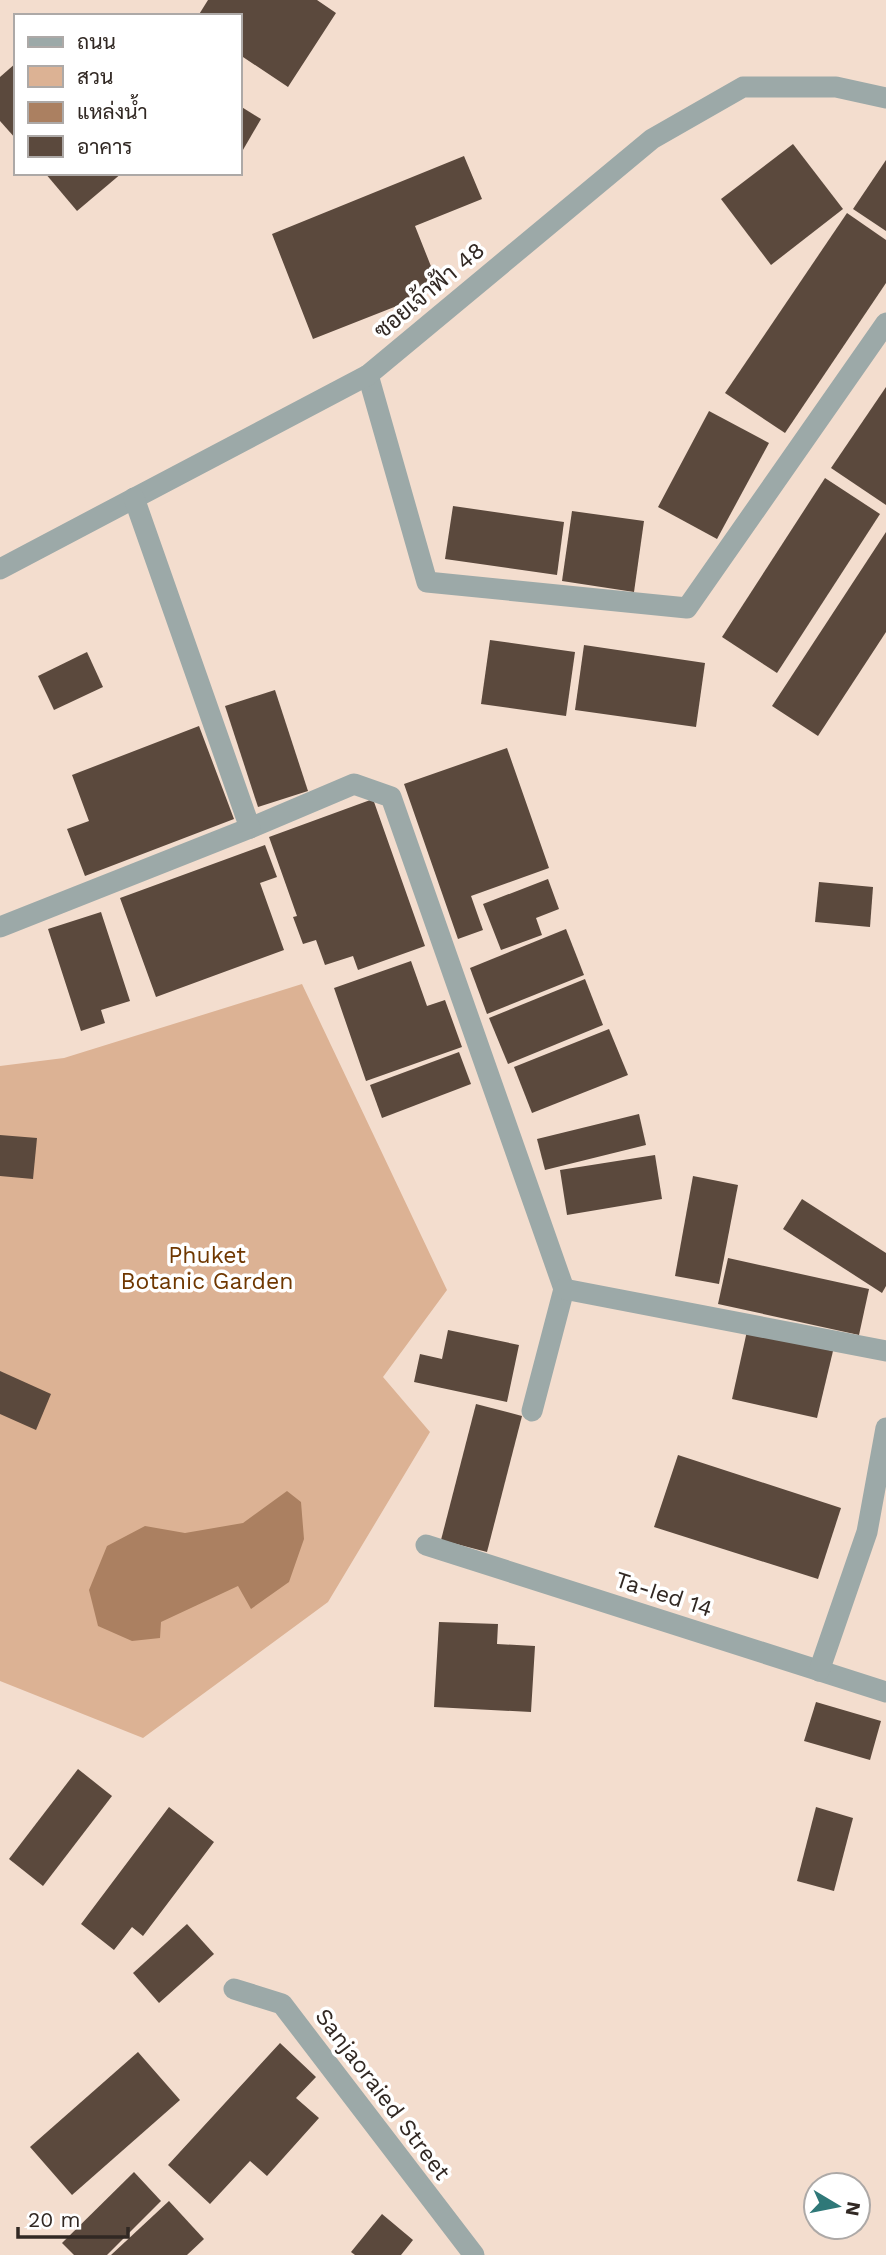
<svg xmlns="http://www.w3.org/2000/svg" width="886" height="2255" font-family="'Work Sans',Sarabun,sans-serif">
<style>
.green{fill:#dcb294}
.water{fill:#ab8061}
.building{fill:#5b493d}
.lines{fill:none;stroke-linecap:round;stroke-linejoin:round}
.minor{stroke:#9ca9a8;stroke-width:21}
.labels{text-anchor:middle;stroke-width:7;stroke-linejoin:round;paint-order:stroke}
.street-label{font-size:23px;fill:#312823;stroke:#fff}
.park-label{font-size:23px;fill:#6f3700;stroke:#fff}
</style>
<rect width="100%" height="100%" fill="#f3ddce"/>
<polygon class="green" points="302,984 447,1290 383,1377 430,1432 328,1602 143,1738 0,1681 0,1066 64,1058"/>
<polygon class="water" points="287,1491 301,1502 304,1539 289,1582 251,1609 238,1586 161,1622 160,1638 132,1641 98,1626 89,1590 107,1546 145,1526 185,1533 243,1523"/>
<g class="building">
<polygon points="208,0 317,0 336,13 288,87 240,55 240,16 198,16"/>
<polygon points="16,63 16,139 0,121 0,77"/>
<polygon points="240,106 261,119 240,155"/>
<polygon points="793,144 843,209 771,265 721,199"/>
<polygon points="464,156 482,199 415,226 440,289 313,339 272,234"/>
<polygon points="886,160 886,231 853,209"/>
<polygon points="45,173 122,173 77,211"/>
<polygon points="847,213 886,240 886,283 785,433 725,393"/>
<polygon points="886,387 886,505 831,468"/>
<polygon points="709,411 769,443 717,539 658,507"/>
<polygon points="825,478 880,514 777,673 722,637"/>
<polygon points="453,506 564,522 557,575 445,559"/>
<polygon points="572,511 644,521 634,592 562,581"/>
<polygon points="886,532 886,632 818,736 772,706"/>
<polygon points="490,640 575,652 566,716 481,704"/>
<polygon points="584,645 705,663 696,727 575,710"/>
<polygon points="87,652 103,687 54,710 38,676"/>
<polygon points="275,690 308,791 258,807 225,706"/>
<polygon points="199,726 234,819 85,876 67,829 89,821 72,775"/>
<polygon points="507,748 549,868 471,896 483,930 458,939 404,784"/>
<polygon points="373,799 425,946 358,970 353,956 325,965 316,940 303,944 293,917 297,916 269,837"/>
<polygon points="265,845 277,877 260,883 284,950 156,997 120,898"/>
<polygon points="548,879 559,909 536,918 542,935 501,950 483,904"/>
<polygon points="819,882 873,887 870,927 815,922"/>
<polygon points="101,912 130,1001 101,1010 105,1023 81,1031 48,929"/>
<polygon points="566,929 584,975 487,1014 470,968"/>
<polygon points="411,961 427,1006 445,1000 462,1047 366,1081 334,988"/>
<polygon points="585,979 603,1025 508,1064 489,1018"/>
<polygon points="609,1029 628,1075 532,1113 514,1067"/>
<polygon points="459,1052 471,1084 382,1118 370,1085"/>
<polygon points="639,1114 646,1145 545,1170 537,1139"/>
<polygon points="0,1135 37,1138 33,1179 0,1176"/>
<polygon points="655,1155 662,1199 567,1215 560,1170"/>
<polygon points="693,1176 738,1185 719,1284 675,1276"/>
<polygon points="802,1199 886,1253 886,1286 882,1293 783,1229"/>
<polygon points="728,1258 869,1289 859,1335 718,1304"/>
<polygon points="448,1330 519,1345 507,1402 414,1382 420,1354 442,1359"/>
<polygon points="747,1331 833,1351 817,1418 732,1399"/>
<polygon points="0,1371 51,1394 36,1430 0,1414"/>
<polygon points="476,1404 522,1416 487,1552 441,1540"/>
<polygon points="678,1455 841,1508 818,1579 654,1527"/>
<polygon points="439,1622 498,1624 497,1644 535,1646 531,1712 434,1707"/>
<polygon points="816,1702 881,1721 870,1760 804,1741"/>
<polygon points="78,1769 112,1796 43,1886 9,1859"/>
<polygon points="169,1807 214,1842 143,1936 132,1927 114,1950 81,1924"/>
<polygon points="816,1807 853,1818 834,1891 797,1881"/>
<polygon points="187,1924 214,1954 159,2003 133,1973"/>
<polygon points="280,2043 316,2077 296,2098 319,2118 267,2176 250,2161 210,2204 168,2165"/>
<polygon points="138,2052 180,2100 72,2195 30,2147"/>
<polygon points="134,2172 161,2201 107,2255 74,2255 62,2243"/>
<polygon points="169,2201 204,2239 187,2255 111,2255"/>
<polygon points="382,2214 413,2240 401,2255 355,2255 351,2252"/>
</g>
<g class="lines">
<g class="minor">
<polyline points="368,375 427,582 687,608 886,323"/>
<polyline points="0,569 368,375 652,139 743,87 836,87 886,98"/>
<polyline points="250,828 354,784 391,797 564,1289 532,1411"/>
<polyline points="0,927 250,828 134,498"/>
<polyline points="564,1289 886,1351"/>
<polyline points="426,1545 886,1692"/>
<polyline points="819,1671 867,1532 886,1428"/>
<polyline points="234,1989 282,2004 474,2255"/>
</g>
</g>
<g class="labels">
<g class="street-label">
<text transform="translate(429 290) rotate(-40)" y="8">ซอยเจ้าฟ้า 48</text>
<text transform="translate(664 1594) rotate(18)" y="8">Ta-Ied 14</text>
<text transform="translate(383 2094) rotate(53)" y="8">Sanjaoraied Street</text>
</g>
<g class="park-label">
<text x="207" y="1263">Phuket<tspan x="207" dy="26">Botanic Garden</tspan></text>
</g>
</g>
<rect x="14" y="14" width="228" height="161" fill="#ffffff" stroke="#ada9a7" stroke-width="2"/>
<rect x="28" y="37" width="35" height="10" fill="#9ca9a8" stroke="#ada9a7" stroke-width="2"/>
<text x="77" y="49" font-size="21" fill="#312823">ถนน</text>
<rect x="28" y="66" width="35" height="21" fill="#dcb294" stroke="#ada9a7" stroke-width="2"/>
<text x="77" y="84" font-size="21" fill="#312823">สวน</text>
<rect x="28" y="102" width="35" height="21" fill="#ab8061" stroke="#ada9a7" stroke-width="2"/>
<text x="77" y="119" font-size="21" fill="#312823">แหล่งน้ำ</text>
<rect x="28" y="136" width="35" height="21" fill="#5b493d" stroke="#ada9a7" stroke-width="2"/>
<text x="77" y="154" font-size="21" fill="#312823">อาคาร</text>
<g transform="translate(837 2206) rotate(100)"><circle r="33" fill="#ffffff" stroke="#ada9a7" stroke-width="2"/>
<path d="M0-5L12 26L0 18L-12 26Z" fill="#2f7878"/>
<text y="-10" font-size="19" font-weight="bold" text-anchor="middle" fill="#312823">N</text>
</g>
<path d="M18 2227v10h110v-10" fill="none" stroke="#312823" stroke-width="3.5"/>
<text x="28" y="2227" font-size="21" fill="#312823" stroke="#ffffff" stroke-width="5" paint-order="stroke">20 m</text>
</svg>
